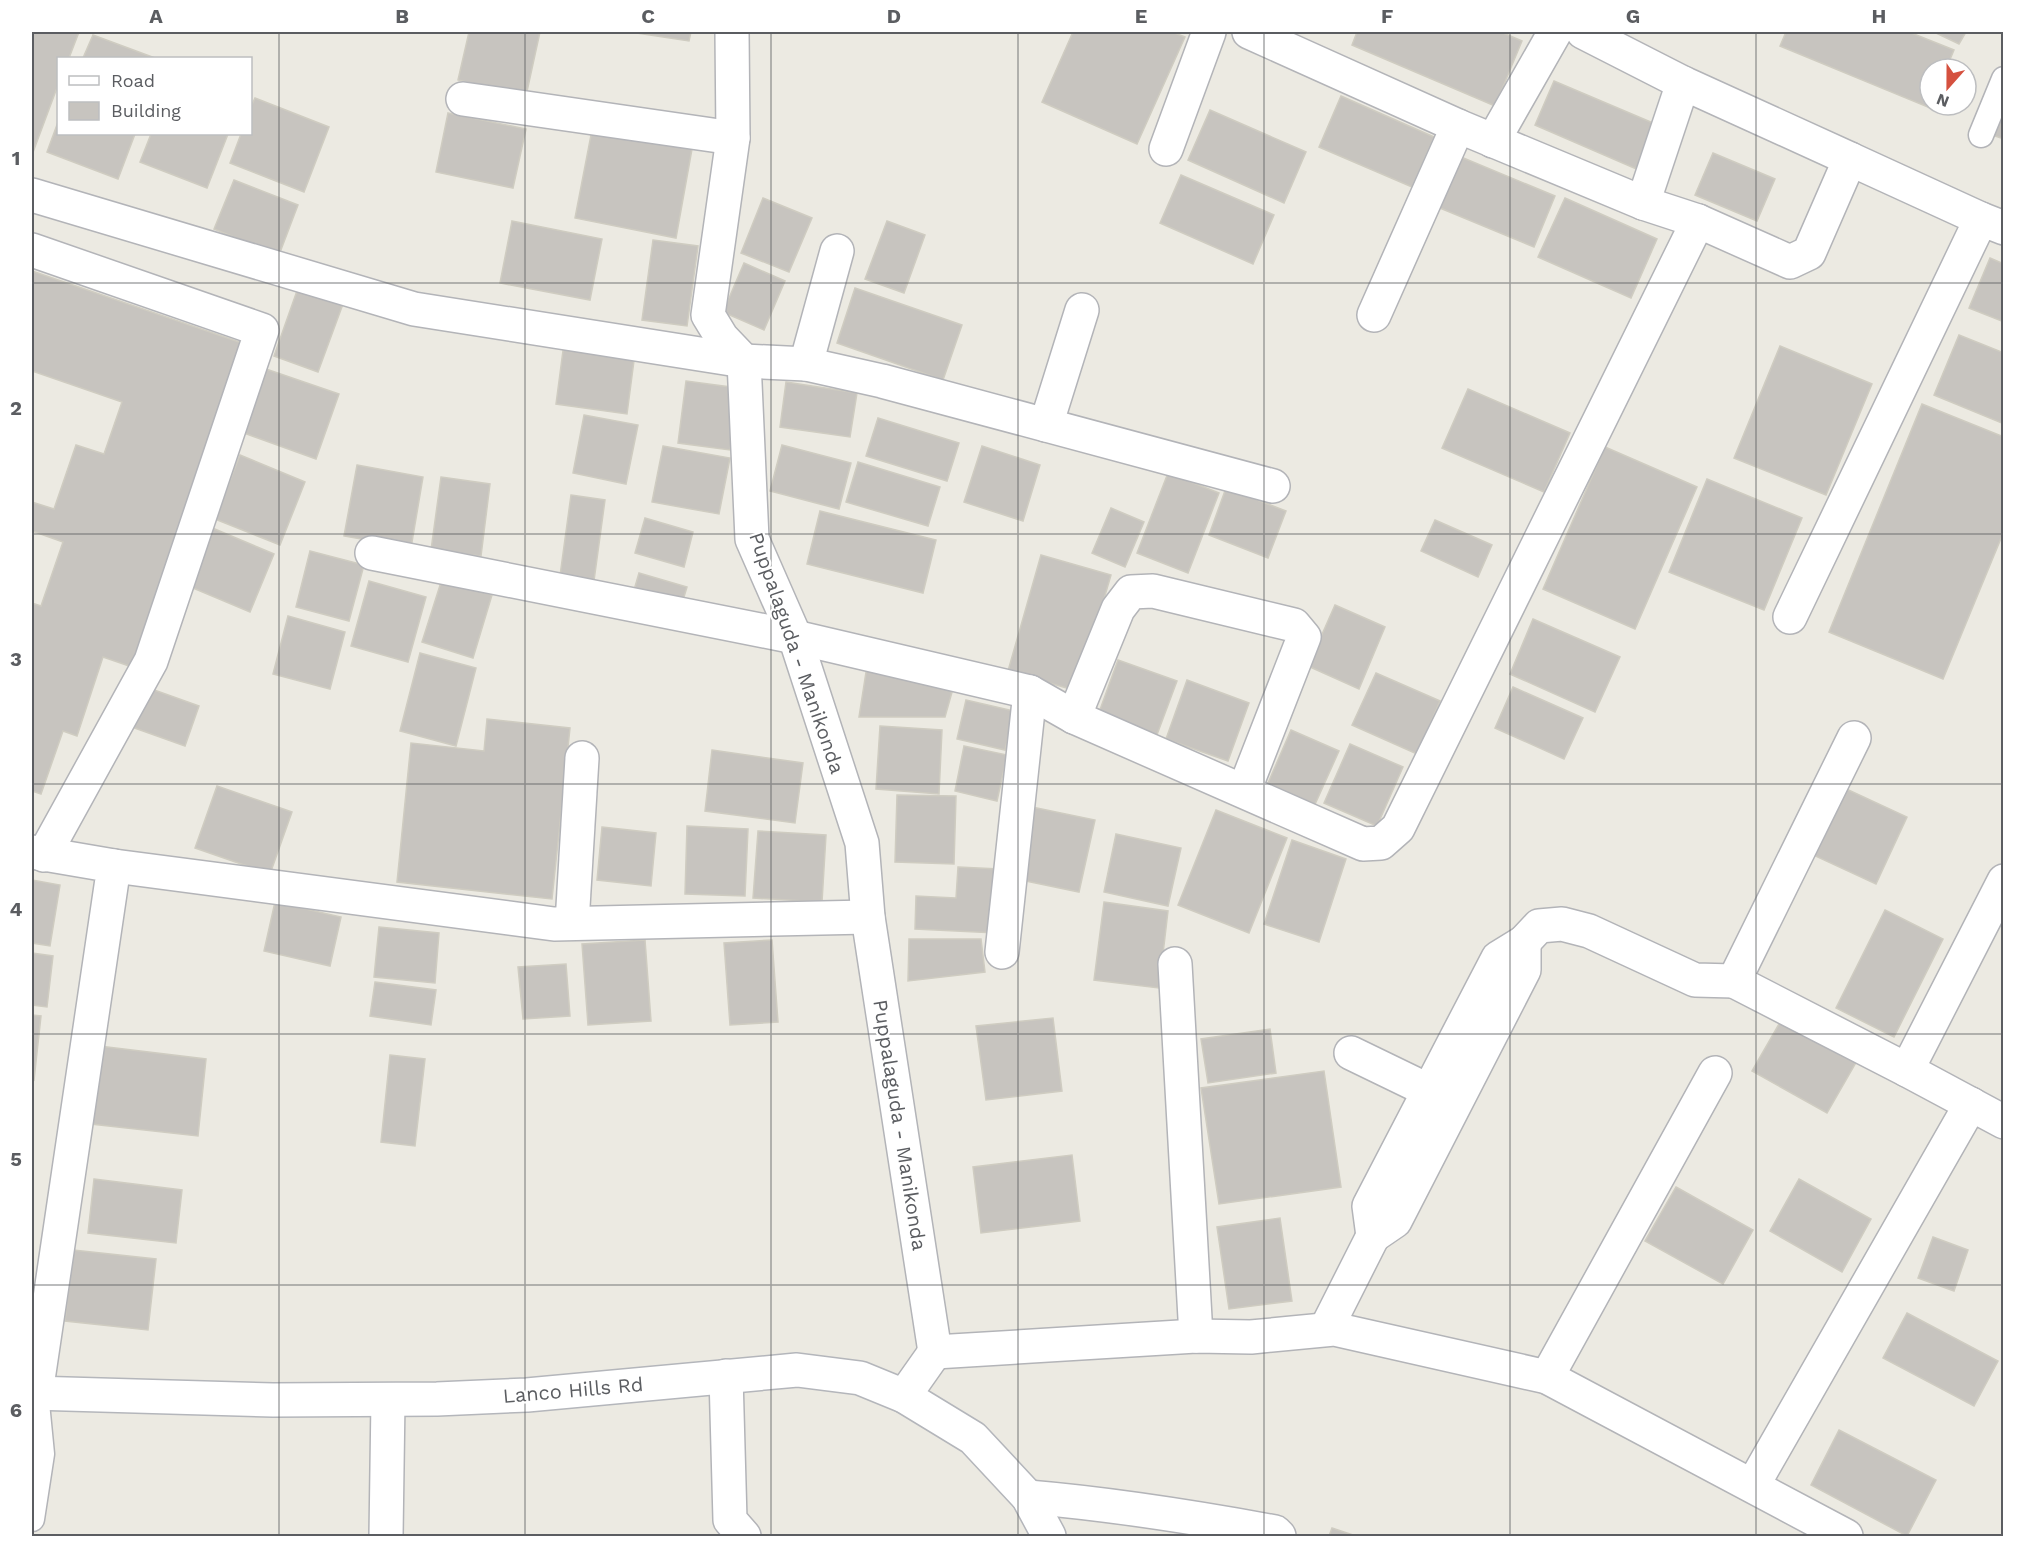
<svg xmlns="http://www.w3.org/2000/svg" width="2035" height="1568" font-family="'Work Sans',sans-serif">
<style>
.building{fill:#c7c4bf;stroke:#cfccc1;stroke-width:1.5}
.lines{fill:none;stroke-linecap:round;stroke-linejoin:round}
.lane-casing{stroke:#b3b4b8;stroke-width:27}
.street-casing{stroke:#b3b4b8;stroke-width:36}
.secondary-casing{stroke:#b4b6bb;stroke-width:36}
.lane{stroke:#fff;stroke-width:24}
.street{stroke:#fff;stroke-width:33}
.secondary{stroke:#fff;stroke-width:33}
.grid{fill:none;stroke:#5b5d61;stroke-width:1.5;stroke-opacity:0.55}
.labels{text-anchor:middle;stroke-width:4.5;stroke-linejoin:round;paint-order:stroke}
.street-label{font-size:20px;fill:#5b5d61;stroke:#fff}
.neatline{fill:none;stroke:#5b5d61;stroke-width:2}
.grid-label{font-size:20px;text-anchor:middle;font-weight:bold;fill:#5b5d61}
</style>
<rect width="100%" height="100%" fill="#eceae2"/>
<g class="building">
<polygon points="32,32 79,32 69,58 58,58 58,85 32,155"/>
<polygon points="469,32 540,32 526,96 458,80"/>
<polygon points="630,32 691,32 689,41"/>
<polygon points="1073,32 1172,32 1185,37 1137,144 1042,102"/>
<polygon points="1357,32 1501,32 1522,41 1495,106 1352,45"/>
<polygon points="1786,32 1909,32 1954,50 1946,69 1930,69 1930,108 1780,46"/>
<polygon points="1934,32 1966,32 1959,44"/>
<polygon points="93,35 155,58 83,58"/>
<polygon points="1554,81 1660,126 1641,171 1535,125"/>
<polygon points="1341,96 1434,137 1412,187 1319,147"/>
<polygon points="255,98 329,127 304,192 230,163 241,134 250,134 250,109"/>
<polygon points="2004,106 2004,139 1992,135"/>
<polygon points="1210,110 1306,152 1284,203 1188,160"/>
<polygon points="448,113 526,129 513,188 436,172"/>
<polygon points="58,122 58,134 135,134 118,179 47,152"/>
<polygon points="592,130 692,149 676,238 575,218"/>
<polygon points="151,134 228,134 207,188 140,162"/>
<polygon points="1713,153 1775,179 1757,221 1695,195"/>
<polygon points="1461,157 1555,196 1534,247 1440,208"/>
<polygon points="1181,175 1274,215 1253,264 1160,223"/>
<polygon points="234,180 298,205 279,255 214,229"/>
<polygon points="763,198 812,218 789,272 741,253"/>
<polygon points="1565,198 1657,239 1631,298 1538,257"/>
<polygon points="512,221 602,239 590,300 500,283"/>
<polygon points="887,221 925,235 904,293 865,279"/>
<polygon points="653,240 698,246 687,326 642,320"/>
<polygon points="1990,258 2004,264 2004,322 1969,308"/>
<polygon points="744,263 785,281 764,330 723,312"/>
<polygon points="32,271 245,344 135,668 103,657 77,736 63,731 41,794 32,791 32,603 41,606 63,542 32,531 32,502 54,509 76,445 104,454 122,402 32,371"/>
<polygon points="298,288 343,304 318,372 274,356"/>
<polygon points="855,288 962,325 943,380 837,343"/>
<polygon points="1959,335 2004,353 2004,424 1934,395"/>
<polygon points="564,343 635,353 627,414 556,404"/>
<polygon points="1780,346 1872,384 1826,495 1734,458"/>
<polygon points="266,369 339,394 316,459 244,433"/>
<polygon points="686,381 738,388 730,450 678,443"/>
<polygon points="786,382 857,393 850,437 780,427"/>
<polygon points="1468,389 1570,433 1544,492 1442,448"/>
<polygon points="1922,404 2004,437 2004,531 1943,679 1829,632"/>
<polygon points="584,415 638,425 626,484 573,473"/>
<polygon points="878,418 959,443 947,481 866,456"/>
<polygon points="782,445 851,463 839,509 770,491"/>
<polygon points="663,446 730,458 719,514 652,502"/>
<polygon points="982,446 1040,465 1023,521 964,502"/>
<polygon points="1605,447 1697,487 1635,629 1543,589"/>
<polygon points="240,455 305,482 280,545 215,519"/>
<polygon points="858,462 940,487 928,526 846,502"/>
<polygon points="357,465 423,477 411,548 344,536"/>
<polygon points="1168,473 1219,493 1188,573 1137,553"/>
<polygon points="441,477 490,484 481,556 431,550"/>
<polygon points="1707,479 1802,518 1764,610 1669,572"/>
<polygon points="1226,488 1286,511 1268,558 1209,535"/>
<polygon points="571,495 605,500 593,588 559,583"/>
<polygon points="1111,508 1144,522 1125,567 1092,553"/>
<polygon points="820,511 936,540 923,593 807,564"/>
<polygon points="645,518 693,532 684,567 635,553"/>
<polygon points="1435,520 1492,545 1478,577 1421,551"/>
<polygon points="210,527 274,554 250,612 186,585"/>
<polygon points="310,551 364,565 349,621 296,607"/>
<polygon points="1041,555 1111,575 1077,691 1008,671"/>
<polygon points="639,573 687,587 680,610 632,597"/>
<polygon points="442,579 492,595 473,658 422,642"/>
<polygon points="369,581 426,597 408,662 351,646"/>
<polygon points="1335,605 1385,627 1359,689 1308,666"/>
<polygon points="288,616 345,632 330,689 273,674"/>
<polygon points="1533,619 1620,657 1595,712 1510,674"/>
<polygon points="420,653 476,668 456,746 400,731"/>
<polygon points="1118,660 1177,681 1155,740 1097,718"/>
<polygon points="867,666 954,685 945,717 859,717"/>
<polygon points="1376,673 1440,701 1417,754 1352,725"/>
<polygon points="1187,680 1249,703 1228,761 1166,739"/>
<polygon points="143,686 199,706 185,746 129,726"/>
<polygon points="1513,687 1583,718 1564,759 1495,728"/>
<polygon points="966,700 1014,711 1005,750 957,739"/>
<polygon points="487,719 570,728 552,899 397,882 411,743 484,751"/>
<polygon points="880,726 942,730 939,794 876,789"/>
<polygon points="1291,730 1339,751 1312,811 1265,790"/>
<polygon points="1350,744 1403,767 1377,826 1324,803"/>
<polygon points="964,746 1007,755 997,801 955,791"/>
<polygon points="712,750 803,763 795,823 705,811"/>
<polygon points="217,786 292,812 270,874 195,848"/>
<polygon points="1842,787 1907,817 1876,884 1811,854"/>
<polygon points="897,795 956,796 954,864 895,862"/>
<polygon points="1032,807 1095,820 1079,892 1016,879"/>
<polygon points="1216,810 1287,838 1249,933 1178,905"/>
<polygon points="687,826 748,829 745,896 685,894"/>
<polygon points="602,827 656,833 651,886 597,880"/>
<polygon points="758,831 826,835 822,902 753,898"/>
<polygon points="1116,834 1181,848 1168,906 1104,892"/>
<polygon points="1292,840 1346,859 1319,942 1264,924"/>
<polygon points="958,867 999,869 996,933 915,929 916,896 956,898"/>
<polygon points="32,880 60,885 50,946 32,943"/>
<polygon points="275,902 341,917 330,966 264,951"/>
<polygon points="1104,902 1168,911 1159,988 1094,980"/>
<polygon points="1885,910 1943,939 1894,1037 1836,1008"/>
<polygon points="379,927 439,933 435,983 374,977"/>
<polygon points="909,939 981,939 985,972 908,981"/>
<polygon points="645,940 651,1021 588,1025 582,944"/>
<polygon points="772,940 778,1022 730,1025 724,943"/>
<polygon points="32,953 53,956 47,1007 32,1005"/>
<polygon points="566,964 570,1016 523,1019 518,967"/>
<polygon points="375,982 436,990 431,1025 370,1016"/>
<polygon points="32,1015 41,1016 34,1080 32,1079"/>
<polygon points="1783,1017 1858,1059 1827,1113 1752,1071"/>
<polygon points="1053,1018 1062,1091 986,1100 976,1026"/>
<polygon points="1270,1029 1276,1073 1208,1083 1201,1039"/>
<polygon points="99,1046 206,1059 198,1136 91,1124"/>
<polygon points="390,1055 425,1059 415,1146 381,1142"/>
<polygon points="1324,1071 1341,1187 1219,1204 1201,1088"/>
<polygon points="1072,1155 1080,1221 981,1233 973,1167"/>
<polygon points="94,1179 182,1190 176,1243 88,1233"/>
<polygon points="1799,1179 1871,1219 1842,1272 1770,1231"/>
<polygon points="1676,1187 1753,1230 1723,1284 1645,1241"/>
<polygon points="1280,1218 1292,1301 1229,1309 1217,1227"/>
<polygon points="1933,1237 1968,1250 1954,1291 1918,1278"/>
<polygon points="73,1250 156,1259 148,1330 65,1321"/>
<polygon points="1907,1313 1998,1361 1974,1406 1883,1358"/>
<polygon points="1839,1430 1936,1480 1907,1536 1811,1485"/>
<polygon points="1332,1528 1356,1536 1329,1536"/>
</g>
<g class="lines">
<defs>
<g id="lane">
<polyline points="1981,135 2004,79"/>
<polyline points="32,1519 42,1454 36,1393"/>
</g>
<g id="street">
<polyline points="732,32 733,138 708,315 722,338 744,361 752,539 795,637 862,843 868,917 935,1352"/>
<polyline points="1249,32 1458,126 1643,203 1698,221 1790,262 1809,253 1850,159 1981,219"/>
<polyline points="1583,32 1683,83 1850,159"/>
<polyline points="463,99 733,138"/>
<polyline points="1493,141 1555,32"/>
<polyline points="1166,149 1209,32"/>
<polyline points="32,195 414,309 744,361 806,364 882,381 1273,486"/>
<polyline points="1643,203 1683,83"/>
<polyline points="32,250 262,330 151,661 44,855"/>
<polyline points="1374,315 1458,126"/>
<polyline points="806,364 837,251"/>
<polyline points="1046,425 1082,310"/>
<polyline points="372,553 795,637 1030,692 1074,717 1363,844 1381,843 1398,828 1698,221"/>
<polyline points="1790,617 1981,219 2004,228"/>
<polyline points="1074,717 1118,609 1131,592 1153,591 1294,625 1304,637 1244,791"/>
<polyline points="32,852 114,866 36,1393"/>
<polyline points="114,866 554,924 868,917"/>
<polyline points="572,923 582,758"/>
<polygon points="1524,942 1524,970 1395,1221 1373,1236 1369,1206 1498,958"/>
<polyline points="1524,942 1539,926 1562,924 1589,931 1695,980 1734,981 1854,738"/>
<polyline points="1002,952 1030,692"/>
<polyline points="1175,964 1196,1336"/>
<polyline points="1734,981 1907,1070 2004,1122"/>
<polyline points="1351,1053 1448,1100"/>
<polyline points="1907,1070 2004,881"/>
<polyline points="1326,1329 1373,1236"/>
<polyline points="935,1352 1196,1336 1251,1337 1334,1329 1547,1377 1846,1536"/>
<polyline points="726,1376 730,1520 744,1536"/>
<polyline points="1547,1377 1715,1073"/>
<polyline points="904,1396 935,1352"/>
<polyline points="1753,1485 1971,1104"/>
<path d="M 1028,1497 C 1111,1504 1193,1517 1275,1532 L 1279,1536"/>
<polyline points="386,1536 388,1400"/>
</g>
<polyline id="secondary" points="32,1393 273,1400 437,1399 527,1395 797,1370 860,1378 904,1396 973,1438 1028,1497 1049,1536"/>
</defs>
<use href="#lane" class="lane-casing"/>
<use href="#street" class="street-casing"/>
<use href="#secondary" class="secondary-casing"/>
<use href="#lane" class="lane"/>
<use href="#street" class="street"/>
<use href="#secondary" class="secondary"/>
</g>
<path class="grid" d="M 279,32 L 279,1536M 525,32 L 525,1536M 771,32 L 771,1536M 1018,32 L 1018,1536M 1264,32 L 1264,1536M 1510,32 L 1510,1536M 1756,32 L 1756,1536M 32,283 L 2004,283M 32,534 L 2004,534M 32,784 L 2004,784M 32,1034 L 2004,1034M 32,1285 L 2004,1285"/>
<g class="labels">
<g class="street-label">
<text transform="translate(797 653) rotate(71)" y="7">Puppalaguda - Manikonda</text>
<text transform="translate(900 1125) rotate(81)" y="7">Puppalaguda - Manikonda</text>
<text transform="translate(573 1390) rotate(-5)" y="7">Lanco Hills Rd</text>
</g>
</g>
<rect width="2035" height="1568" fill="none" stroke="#ffffff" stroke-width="66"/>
<rect x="57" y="57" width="195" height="78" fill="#ffffff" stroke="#bdbec0" stroke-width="1.5"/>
<rect x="69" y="76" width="30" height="9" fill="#ffffff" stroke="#bdbec0" stroke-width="1.5"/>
<text x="111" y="87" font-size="18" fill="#5b5d61">Road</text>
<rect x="69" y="102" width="30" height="18" fill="#c7c4bf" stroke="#bdbec0" stroke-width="1.5"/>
<text x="111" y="117" font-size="18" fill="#5b5d61">Building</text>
<g transform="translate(1948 87) rotate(201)"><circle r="28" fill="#ffffff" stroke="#bdbec0" stroke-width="1.5"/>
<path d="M0-4.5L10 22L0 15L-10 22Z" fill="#d5513f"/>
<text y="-9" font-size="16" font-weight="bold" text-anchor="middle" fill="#5b5d61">N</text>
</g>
<rect x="33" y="33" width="1969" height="1502" class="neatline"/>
<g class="grid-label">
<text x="156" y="23">A</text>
<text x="402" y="23">B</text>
<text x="648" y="23">C</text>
<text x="894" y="23">D</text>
<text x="1141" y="23">E</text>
<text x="1387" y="23">F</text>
<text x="1633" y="23">G</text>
<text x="1879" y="23">H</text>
<text x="16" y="165">1</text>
<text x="16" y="415">2</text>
<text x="16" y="666">3</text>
<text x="16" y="916">4</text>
<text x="16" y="1166">5</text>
<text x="16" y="1417">6</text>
</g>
</svg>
